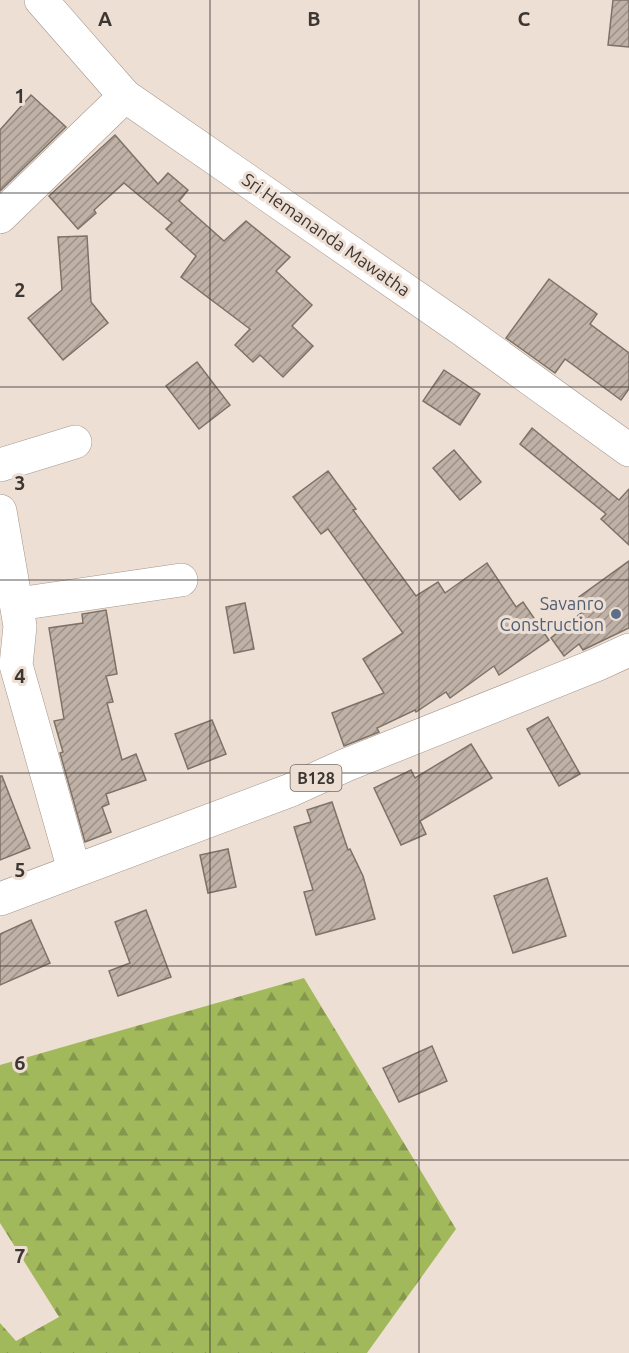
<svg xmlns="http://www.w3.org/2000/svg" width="629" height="1353" font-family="Ubuntu,sans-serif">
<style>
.forest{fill:url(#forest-firs)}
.building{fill:url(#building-hatch);stroke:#7e7267;stroke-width:1.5}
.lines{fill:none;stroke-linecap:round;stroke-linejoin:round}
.minor-casing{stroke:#a5978d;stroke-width:34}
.major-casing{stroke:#a5978d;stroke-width:34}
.minor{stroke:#fff;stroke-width:33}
.major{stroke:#fff;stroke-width:33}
.grid{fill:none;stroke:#3d3733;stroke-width:1.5;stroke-opacity:0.55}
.service-dot{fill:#5c6f8a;stroke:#eedfd4;stroke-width:2}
.labels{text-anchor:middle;stroke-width:6;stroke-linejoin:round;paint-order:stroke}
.shield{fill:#eedfd4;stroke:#726963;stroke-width:1.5}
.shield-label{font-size:16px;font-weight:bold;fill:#3d3733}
.street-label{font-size:18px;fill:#3d3733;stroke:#eedfd4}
.service-label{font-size:18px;fill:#4e5e75;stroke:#eedfd4;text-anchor:end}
.grid-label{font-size:20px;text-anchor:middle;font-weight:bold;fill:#3d3733;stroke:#eedfd4;stroke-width:6;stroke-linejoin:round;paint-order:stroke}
</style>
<defs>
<pattern id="forest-firs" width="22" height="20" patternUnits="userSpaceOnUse" patternTransform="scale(1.5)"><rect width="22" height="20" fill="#a2b95b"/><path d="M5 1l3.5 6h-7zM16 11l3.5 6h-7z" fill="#85974c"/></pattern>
<pattern id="building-hatch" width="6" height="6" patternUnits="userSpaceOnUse" patternTransform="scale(1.5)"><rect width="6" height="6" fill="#bfb1a6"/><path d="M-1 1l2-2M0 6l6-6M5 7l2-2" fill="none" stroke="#9c9188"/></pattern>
</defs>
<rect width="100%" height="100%" fill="#eedfd4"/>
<polygon class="forest" points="304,978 456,1229 367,1353 0,1353 0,1323 16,1341 59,1317 0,1223 0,1065"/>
<g class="building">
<polygon points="613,0 629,0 629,47 608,45"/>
<polygon points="31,95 66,127 0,191 0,130"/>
<polygon points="115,135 158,184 168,173 188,190 179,201 224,241 246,221 290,257 276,271 312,305 292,326 313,346 283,377 260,355 253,362 235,345 250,329 181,277 196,256 166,229 172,223 124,183 94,210 96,213 78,229 49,196"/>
<polygon points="87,236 91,302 108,323 63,360 28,318 62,290 58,237"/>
<polygon points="549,279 597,314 590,324 629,353 629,389 621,400 565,359 555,373 506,338"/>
<polygon points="197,362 230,405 199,429 166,386"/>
<polygon points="444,370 480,394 460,425 423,401"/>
<polygon points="532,428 619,500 629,489 629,545 601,519 606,514 520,444"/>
<polygon points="454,450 481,482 460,500 433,468"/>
<polygon points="328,471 356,509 353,510 416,596 438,582 445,593 487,563 516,607 523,602 549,640 499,675 494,666 450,698 446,692 416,712 415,710 377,728 379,732 344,746 332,713 384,693 363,659 403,633 328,529 321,534 293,497"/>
<polygon points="629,561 629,628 583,650 579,644 564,656 551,638 587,608 579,597"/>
<polygon points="245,603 254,649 234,653 226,607"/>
<polygon points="106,610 117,674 106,676 113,702 107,703 122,760 136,754 146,780 106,794 109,804 102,807 111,832 85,842 60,753 63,752 54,721 64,719 49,628 83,623 82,614"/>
<polygon points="548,717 580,774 559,786 527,729"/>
<polygon points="212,720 226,754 188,769 175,734"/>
<polygon points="471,744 492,778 420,821 426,834 401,845 374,788 411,770 415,778"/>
<polygon points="0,776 2,776 30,848 0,860"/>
<polygon points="332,802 348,850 350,849 363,876 375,919 316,935 304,892 313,890 294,827 311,822 307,810"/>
<polygon points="228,849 236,887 208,893 200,855"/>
<polygon points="547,878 566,936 513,953 494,896"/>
<polygon points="146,910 171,977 118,996 109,971 130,963 115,922"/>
<polygon points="31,920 50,963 0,985 0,934"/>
<polygon points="432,1046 447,1081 399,1102 383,1068"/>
</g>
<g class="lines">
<defs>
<g id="minor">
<polyline points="0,217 125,96"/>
<polyline points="0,465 75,442"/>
<polyline points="0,511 20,626 16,665 74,870"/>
<polyline points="18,604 181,580"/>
</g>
<g id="major">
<polyline points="41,0 125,96 463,330 629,450"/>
<polyline points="0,899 291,790 346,765 596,665 629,650"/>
</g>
</defs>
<use href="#minor" class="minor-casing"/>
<use href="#major" class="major-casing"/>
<use href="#minor" class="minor"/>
<use href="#major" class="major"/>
</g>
<path class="grid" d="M 210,0 L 210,1353M 419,0 L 419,1353M 0,193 L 629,193M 0,387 L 629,387M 0,580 L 629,580M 0,773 L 629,773M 0,966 L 629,966M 0,1160 L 629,1160"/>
<circle class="service-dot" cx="616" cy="614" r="6"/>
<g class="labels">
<rect class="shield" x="290.5" y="765" width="51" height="26" rx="4.5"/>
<g class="shield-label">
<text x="316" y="784">B128</text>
</g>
<g class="street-label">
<text transform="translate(326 235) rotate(35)" y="6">Sri Hemananda Mawatha</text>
</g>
<g class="service-label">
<text x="604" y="610">Savanro<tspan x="604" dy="21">Construction</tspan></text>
</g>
</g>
<g class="grid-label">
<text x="105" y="26">A</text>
<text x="314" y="26">B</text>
<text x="524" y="26">C</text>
<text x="20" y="103">1</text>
<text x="20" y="297">2</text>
<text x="20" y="490">3</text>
<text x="20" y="683">4</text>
<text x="20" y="877">5</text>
<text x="20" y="1070">6</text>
<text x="20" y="1263">7</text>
</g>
</svg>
